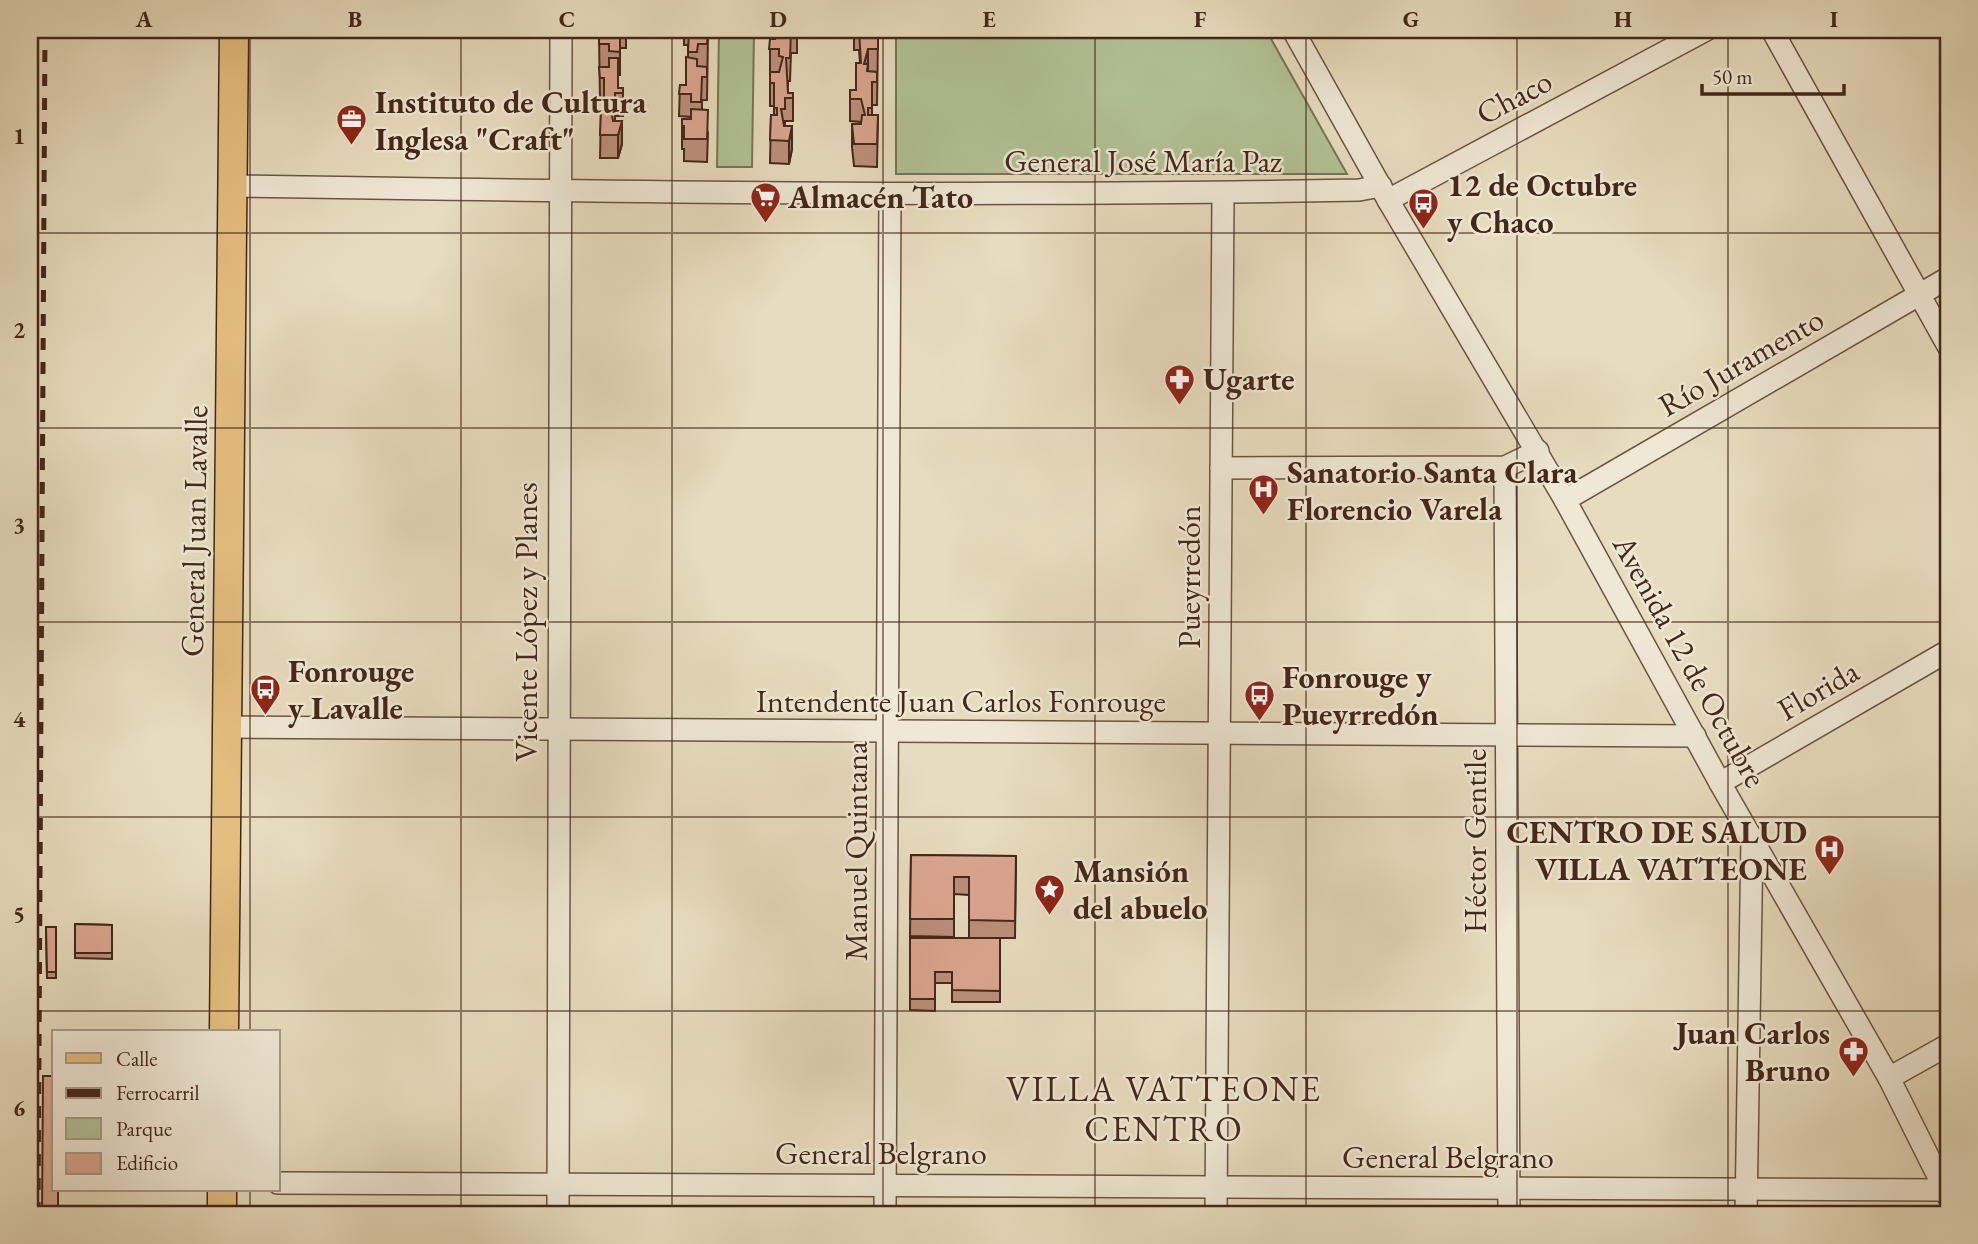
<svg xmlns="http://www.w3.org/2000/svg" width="1978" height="1244" font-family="'EB Garamond',serif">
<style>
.green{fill:#b1c295;stroke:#7a7456;stroke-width:2}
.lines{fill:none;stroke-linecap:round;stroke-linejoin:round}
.minor-casing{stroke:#6c5442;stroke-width:24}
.major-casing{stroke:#432718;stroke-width:31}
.minor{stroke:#efe8d5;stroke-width:21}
.major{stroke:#e4be7f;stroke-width:28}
.rail{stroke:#432718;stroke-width:5;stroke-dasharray:12 12;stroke-linecap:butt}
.wall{fill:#bc8f7c;stroke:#432718;stroke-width:2}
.shaded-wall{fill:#997465;stroke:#432718;stroke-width:2}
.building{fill:#dba690;stroke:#432718;stroke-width:2}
.grid{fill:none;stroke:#432718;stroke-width:2;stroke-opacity:0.55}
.labels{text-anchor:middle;stroke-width:5;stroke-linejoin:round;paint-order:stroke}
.street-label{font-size:32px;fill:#432718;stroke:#efe8d5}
.poi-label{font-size:32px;font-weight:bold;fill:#432718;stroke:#efe8d5;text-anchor:start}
.quarter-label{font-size:35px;letter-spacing:2px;fill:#432718;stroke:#efe8d5}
.neatline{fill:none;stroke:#432718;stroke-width:2.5}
.grid-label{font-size:23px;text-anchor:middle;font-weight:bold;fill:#432718}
</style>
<rect width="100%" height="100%" fill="#e7dcbe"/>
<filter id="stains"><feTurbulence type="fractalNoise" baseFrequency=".00286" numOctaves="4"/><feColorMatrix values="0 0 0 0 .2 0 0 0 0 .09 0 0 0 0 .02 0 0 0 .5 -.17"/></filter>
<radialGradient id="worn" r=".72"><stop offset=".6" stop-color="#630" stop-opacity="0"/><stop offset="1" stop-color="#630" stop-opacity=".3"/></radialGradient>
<g class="green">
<polygon points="719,30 754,30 752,167 717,167"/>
<polygon points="896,30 1266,30 1347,174 896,174"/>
</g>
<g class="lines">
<defs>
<g id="minor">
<polyline points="1293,30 1388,200 1565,500 1720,783 1889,1078 1948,1196"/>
<polyline points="1772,30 1948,346"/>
<path d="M 233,186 C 608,192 984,197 1359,190 L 1381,186"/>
<polyline points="1388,200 1706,30"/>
<polyline points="1505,467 1509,1214"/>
<polyline points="1221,468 1505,467 1538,451"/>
<polyline points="1565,500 1948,278"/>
<polyline points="227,727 1695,736"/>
<polyline points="1720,783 1948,651"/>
<polyline points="1889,1078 1948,1045"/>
<polyline points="278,1183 1945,1190"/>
<polyline points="558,1214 561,30"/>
<polyline points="885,1214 890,194"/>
<polyline points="1216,1214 1223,193"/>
<polyline points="1746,1214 1752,838"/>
</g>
<g id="major">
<polyline points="224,1032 234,30"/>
<polyline points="222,1214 222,1190"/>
</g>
</defs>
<use href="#minor" class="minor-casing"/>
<use href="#major" class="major-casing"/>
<use href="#minor" class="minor"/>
<use href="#major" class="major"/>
<g class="rail">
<polyline points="30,715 34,30"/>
<polyline points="38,1214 45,30"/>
</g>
</g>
<g class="wall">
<polygon points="604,30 626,30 626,48 620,48 620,75 618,75 618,88 623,88 623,116 615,116 615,121 622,144 618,158 600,158 601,110 604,110 604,101 600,101 599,34 604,34"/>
<polygon points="684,30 703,30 703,33 708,33 707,100 702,100 702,110 708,133 707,162 684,161 684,149 682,149 682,119 691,119 691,117 679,116 680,85 686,85 688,58 688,45 684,45"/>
<polygon points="775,30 797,30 797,53 791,53 790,81 788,81 788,93 793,93 793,121 785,121 785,126 792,149 789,164 770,163 771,115 774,115 774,106 770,106 770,39 775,39"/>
<polygon points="854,30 874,30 874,38 878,38 877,105 872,105 872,115 878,115 877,167 854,166 852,147 852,124 861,124 861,122 850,121 850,90 856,90 860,63 859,50 854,50"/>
<polygon points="911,855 1016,856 1015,938 969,938 969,895 954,894 954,937 910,936"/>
<polygon points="75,924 112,925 112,959 75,958"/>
<polygon points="46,927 56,927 56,978 47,978"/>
<polygon points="910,938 1000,938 1000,1002 952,1002 952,983 935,983 935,1011 910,1010"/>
</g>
<g class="shaded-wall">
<polygon points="868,49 868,71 864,64"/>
<polygon points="622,121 622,144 618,158 618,135"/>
<polygon points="792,126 792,149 789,164 789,141"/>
</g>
<g class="building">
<polygon points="604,30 620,30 620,52 609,51 609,44 599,44 599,34 604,34"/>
<polygon points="689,30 703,30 703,33 708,33 707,44 698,44 697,52 688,52"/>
<polygon points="775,30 797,30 791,30 790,58 786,58 788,93 793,93 793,98 785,98 785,109 781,109 784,126 792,126 789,141 770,140 771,115 777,115 777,108 774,108 774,83 770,83 770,72 779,72 783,57 779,56 779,49 769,49 770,39 775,39"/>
<polygon points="859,30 874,30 873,38 878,38 878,49 868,49 864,64 868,64 867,71 877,72 877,82 872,82 872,108 868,108 868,115 878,115 877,144 854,144 852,124 861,124 862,115 865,115 861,99 850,99 850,90 856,90 856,63 861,63"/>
<polygon points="686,57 697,59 697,66 707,67 707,77 702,77 701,102 691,102 691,94 679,94 680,85 686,85"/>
<polygon points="609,58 618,58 618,88 623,88 623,93 615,93 615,104 610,104 613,121 622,121 618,135 600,135 601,110 606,110 607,103 604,103 604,78 600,78 599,67 609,67"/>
<polygon points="691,109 708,110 707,139 684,139 684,126 682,126 682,119 691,119"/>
<polygon points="911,855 1016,856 1015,921 969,920 969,877 954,877 954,919 910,919"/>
<polygon points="75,924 112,925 112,953 75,953"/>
<polygon points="46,927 56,927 56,972 47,972"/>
<polygon points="910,938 1000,938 1000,991 952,990 952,972 935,972 935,999 910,999"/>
<polygon points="43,1076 54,1076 54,1190 58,1190 58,1214 42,1214"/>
</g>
<path class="grid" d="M 250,30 L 250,1032M 461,30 L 461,1214M 672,30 L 672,1214M 883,30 L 883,1214M 1095,30 L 1095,1214M 1306,30 L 1306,1214M 1517,30 L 1517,1214M 1728,30 L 1728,1214M 30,233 L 1948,233M 30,428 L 1948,428M 30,622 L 1948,622M 30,817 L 1948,817M 30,1011 L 1948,1011M 250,1190 L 250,1214"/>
<defs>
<symbol id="office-pin" viewBox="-11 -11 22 30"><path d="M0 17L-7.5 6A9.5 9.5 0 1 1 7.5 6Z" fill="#8f2418" stroke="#efe8d5"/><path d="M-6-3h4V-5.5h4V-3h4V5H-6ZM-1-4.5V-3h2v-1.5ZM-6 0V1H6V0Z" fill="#fff"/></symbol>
<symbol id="supermarket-pin" viewBox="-11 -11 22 30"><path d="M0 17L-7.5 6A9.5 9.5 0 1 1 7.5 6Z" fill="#8f2418" stroke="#efe8d5"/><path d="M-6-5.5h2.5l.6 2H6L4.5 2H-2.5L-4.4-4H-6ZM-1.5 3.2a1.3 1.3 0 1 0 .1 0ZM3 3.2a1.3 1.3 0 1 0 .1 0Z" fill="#fff"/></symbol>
<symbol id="bus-pin" viewBox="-11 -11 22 30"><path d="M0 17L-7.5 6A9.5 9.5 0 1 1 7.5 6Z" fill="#8f2418" stroke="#efe8d5"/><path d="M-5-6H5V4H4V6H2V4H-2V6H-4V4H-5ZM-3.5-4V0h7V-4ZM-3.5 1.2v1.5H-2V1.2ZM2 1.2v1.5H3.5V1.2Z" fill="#fff"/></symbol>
<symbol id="pharmacy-pin" viewBox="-11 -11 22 30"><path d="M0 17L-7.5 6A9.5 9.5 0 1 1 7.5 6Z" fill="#8f2418" stroke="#efe8d5"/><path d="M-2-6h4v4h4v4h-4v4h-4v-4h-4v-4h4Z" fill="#fff"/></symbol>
<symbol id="hospital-pin" viewBox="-11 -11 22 30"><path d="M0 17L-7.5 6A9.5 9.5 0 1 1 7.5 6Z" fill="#8f2418" stroke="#efe8d5"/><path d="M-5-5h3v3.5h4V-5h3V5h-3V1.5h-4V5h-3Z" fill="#fff"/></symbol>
<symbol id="sight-pin" viewBox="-11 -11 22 30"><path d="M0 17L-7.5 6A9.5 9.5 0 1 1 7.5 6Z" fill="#8f2418" stroke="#efe8d5"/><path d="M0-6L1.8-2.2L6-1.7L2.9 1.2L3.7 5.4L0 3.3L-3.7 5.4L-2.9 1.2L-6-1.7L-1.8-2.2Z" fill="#fff"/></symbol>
</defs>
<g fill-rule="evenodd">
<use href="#office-pin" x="334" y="102" width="35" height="47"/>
<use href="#supermarket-pin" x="748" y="180" width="35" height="47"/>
<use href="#bus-pin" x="1406" y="186" width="35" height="47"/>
<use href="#pharmacy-pin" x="1162" y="362" width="35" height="47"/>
<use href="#hospital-pin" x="1246" y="472" width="35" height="47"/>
<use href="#bus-pin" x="248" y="672" width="35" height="47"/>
<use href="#bus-pin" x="1242" y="678" width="35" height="47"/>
<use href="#hospital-pin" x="1812" y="832" width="35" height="47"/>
<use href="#sight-pin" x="1032" y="872" width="35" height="47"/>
<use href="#pharmacy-pin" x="1836" y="1034" width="35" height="47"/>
</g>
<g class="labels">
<g class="street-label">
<text transform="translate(1514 97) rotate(-28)" y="11">Chaco</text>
<text x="1143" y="172">General José María Paz</text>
<text transform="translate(1741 362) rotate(-30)" y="11">Río Juramento</text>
<text transform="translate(194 531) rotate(-89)" y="11">General Juan Lavalle</text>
<text transform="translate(1189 577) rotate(-90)" y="11">Pueyrredón</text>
<text transform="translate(526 622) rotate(-90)" y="11">Vicente López y Planes</text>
<text transform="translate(1690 661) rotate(61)" y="11">Avenida 12 de Octubre</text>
<text transform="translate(1818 690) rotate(-30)" y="11">Florida</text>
<text x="961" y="712">Intendente Juan Carlos Fonrouge</text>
<text transform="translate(1475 841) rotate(-90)" y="11">Héctor Gentile</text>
<text transform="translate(856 851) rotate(-90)" y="11">Manuel Quintana</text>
<text x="881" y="1164">General Belgrano</text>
<text x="1448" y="1168">General Belgrano</text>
</g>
<g class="poi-label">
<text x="375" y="113">Instituto de Cultura<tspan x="375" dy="37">Inglesa "Craft"</tspan></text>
<text x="1447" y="196">12 de Octubre<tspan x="1447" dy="37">y Chaco</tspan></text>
<text x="788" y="208">Almacén Tato</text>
<text x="1203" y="390">Ugarte</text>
<text x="1287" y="483">Sanatorio Santa Clara<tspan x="1287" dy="37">Florencio Varela</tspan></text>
<text x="288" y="682">Fonrouge<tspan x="288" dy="37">y Lavalle</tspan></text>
<text x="1282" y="688">Fonrouge y<tspan x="1282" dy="37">Pueyrredón</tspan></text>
<text x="1807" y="843" text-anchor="end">CENTRO DE SALUD<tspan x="1807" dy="37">VILLA VATTEONE</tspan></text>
<text x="1073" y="882">Mansión<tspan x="1073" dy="37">del abuelo</tspan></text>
<text x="1830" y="1044" text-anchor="end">Juan Carlos<tspan x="1830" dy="37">Bruno</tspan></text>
</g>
<g class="quarter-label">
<text x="1164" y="1101">VILLA VATTEONE<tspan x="1164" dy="40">CENTRO</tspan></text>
</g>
</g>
<rect width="1978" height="1244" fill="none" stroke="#e7dcbe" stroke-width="77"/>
<rect x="52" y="1030" width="228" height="161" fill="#efe8d5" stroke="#aa9b89" stroke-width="2"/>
<rect x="66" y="1053" width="35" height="10" fill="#e4be7f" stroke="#aa9b89" stroke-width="2"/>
<text x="116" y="1066" font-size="21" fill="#432718">Calle</text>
<rect x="66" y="1088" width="35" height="10" fill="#432718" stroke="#aa9b89" stroke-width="2"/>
<text x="116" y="1100" font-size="21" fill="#432718">Ferrocarril</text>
<rect x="66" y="1118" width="35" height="21" fill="#b1c295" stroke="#aa9b89" stroke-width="2"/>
<text x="116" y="1136" font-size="21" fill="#432718">Parque</text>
<rect x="66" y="1153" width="35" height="21" fill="#dba690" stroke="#aa9b89" stroke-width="2"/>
<text x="116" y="1170" font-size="21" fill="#432718">Edificio</text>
<path d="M1702 84v10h142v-10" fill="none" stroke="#432718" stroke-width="3.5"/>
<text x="1712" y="84" font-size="21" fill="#432718" stroke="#efe8d5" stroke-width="5" paint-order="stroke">50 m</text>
<rect x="38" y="38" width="1902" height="1168" class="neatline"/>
<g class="grid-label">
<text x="144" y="27">A</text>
<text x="355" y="27">B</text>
<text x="567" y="27">C</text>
<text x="778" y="27">D</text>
<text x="989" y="27">E</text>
<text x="1200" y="27">F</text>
<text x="1411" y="27">G</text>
<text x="1623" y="27">H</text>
<text x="1834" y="27">I</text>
<text x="19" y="144">1</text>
<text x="19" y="338">2</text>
<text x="19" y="533">3</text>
<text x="19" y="727">4</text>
<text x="19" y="922">5</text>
<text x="19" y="1116">6</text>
</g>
<rect width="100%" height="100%" filter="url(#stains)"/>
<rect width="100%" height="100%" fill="url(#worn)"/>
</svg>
